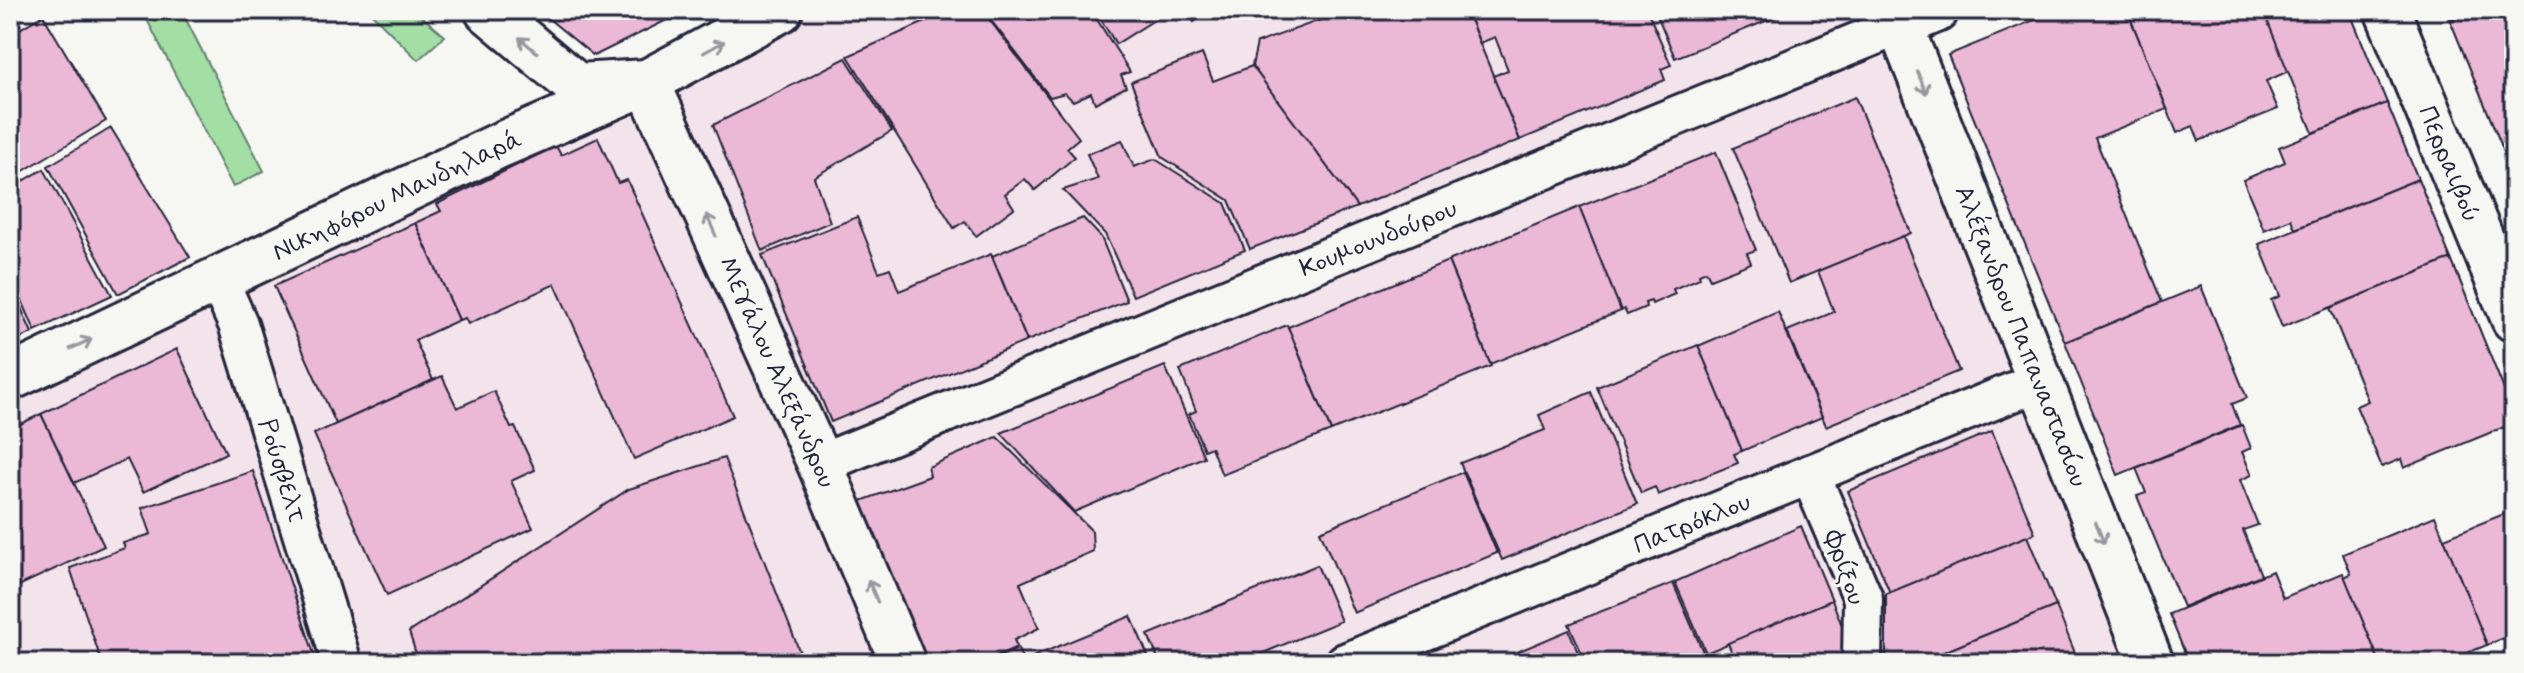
<svg xmlns="http://www.w3.org/2000/svg" width="2524" height="673" font-family="Mynerve,sans-serif">
<style>
.built{fill:#f3e3ea}
.green{fill:#a3dea4;stroke:#628070;stroke-width:2}
.building{fill:#ebb8d6;stroke:#22223b;stroke-width:2}
.lines{fill:none;stroke-linecap:round;stroke-linejoin:round}
.pedestrian-casing{stroke:#22223b;stroke-width:44}
.minor-casing{stroke:#22223b;stroke-width:50}
.tertiary-casing{stroke:#22223b;stroke-width:50}
.primary-casing{stroke:#22223b;stroke-width:50}
.pedestrian{stroke:#f6f6f2;stroke-width:38}
.minor{stroke:#f6f6f2;stroke-width:44}
.tertiary{stroke:#f6f6f2;stroke-width:44}
.primary{stroke:#f6f6f2;stroke-width:44}
.oneway{stroke:#9797a0}
.labels{text-anchor:middle;stroke-width:6;stroke-linejoin:round;paint-order:stroke}
.street-label{font-size:26px;fill:#22223b;stroke:#f6f6f2}
</style>
<rect width="100%" height="100%" fill="#f6f6f2"/>
<filter id="ink" filterUnits="userSpaceOnUse"><feTurbulence type="fractalNoise" baseFrequency=".0125" numOctaves="2"/><feDisplacementMap in="SourceGraphic" scale="16" xChannelSelector="R" yChannelSelector="G"/><feConvolveMatrix kernelMatrix="1 2 1 2 8 2 1 2 1" color-interpolation-filters="sRGB"/></filter>
<g filter="url(#ink)">
<polygon class="built" points="798,10 1866,10 2126,663 10,663 10,386"/>
<g class="green">
<polygon points="142,10 181,10 264,171 233,187"/>
<polygon points="368,10 414,10 445,36 418,60"/>
</g>
<g class="building">
<polygon points="10,10 29,10 10,22"/>
<polygon points="538,10 687,10 594,56"/>
<polygon points="952,10 982,10 1079,138 1067,148 1075,157 1035,190 1025,179 1005,194 1014,208 976,236 965,221 954,228 848,56"/>
<polygon points="983,10 1091,10 1130,72 1121,75 1126,87 1095,103 1091,93 1073,101 1065,93 1050,97"/>
<polygon points="1095,10 1170,10 1116,44"/>
<polygon points="1185,10 1210,10 1194,22"/>
<polygon points="1348,10 1466,10 1520,140 1357,207 1252,66 1257,43"/>
<polygon points="1466,10 1647,10 1671,65 1661,69 1665,80 1520,140 1493,76 1508,70 1495,37 1480,43"/>
<polygon points="1655,10 1793,10 1675,58"/>
<polygon points="2059,10 2127,10 2167,109 2095,138 2162,302 2065,342 1948,55"/>
<polygon points="2127,10 2263,10 2289,71 2266,81 2278,109 2199,141 2193,126 2177,133"/>
<polygon points="2263,10 2349,10 2387,103 2313,133"/>
<polygon points="2446,10 2475,10 2450,20"/>
<polygon points="2475,10 2514,10 2514,176 2450,20"/>
<polygon points="43,15 106,121 10,179 10,35"/>
<polygon points="1202,54 1213,81 1252,66 1357,207 1250,249 1229,200 1162,157 1131,82"/>
<polygon points="846,58 892,131 814,177 830,222 762,251 713,125"/>
<polygon points="1855,97 1911,233 1789,283 1733,148"/>
<polygon points="2387,103 2418,179 2295,229 2291,219 2264,230 2243,180 2285,162 2279,147"/>
<polygon points="111,128 190,257 118,294 48,166"/>
<polygon points="598,138 618,183 627,180 733,416 634,459 555,284 468,324 465,318 459,320 415,223 441,211 437,204 556,146 561,155"/>
<polygon points="1122,140 1134,167 1155,159 1225,203 1245,250 1133,296 1105,234 1063,190 1098,179 1087,154"/>
<polygon points="1716,152 1756,250 1747,253 1751,263 1710,279 1706,271 1699,274 1700,278 1673,289 1675,294 1652,304 1651,301 1645,303 1646,307 1627,315 1624,309 1621,311 1579,207"/>
<polygon points="44,169 112,295 35,331 10,272 10,189"/>
<polygon points="2418,179 2451,259 2282,327 2271,300 2280,296 2259,244"/>
<polygon points="1579,207 1621,311 1490,364 1448,261"/>
<polygon points="857,217 879,272 890,268 899,291 991,254 1027,341 831,422 762,255"/>
<polygon points="1083,218 1101,237 1127,301 1027,341 992,256"/>
<polygon points="415,223 459,320 415,340 433,380 336,424 274,286"/>
<polygon points="1903,236 1959,371 1826,426 1787,331 1834,312 1818,271"/>
<polygon points="2451,259 2514,414 2514,423 2404,468 2401,459 2382,467 2356,406 2368,401 2330,308"/>
<polygon points="1448,261 1491,366 1331,431 1288,327"/>
<polygon points="10,283 32,333 10,343"/>
<polygon points="2201,286 2247,398 2232,404 2240,425 2118,475 2065,342"/>
<polygon points="1778,312 1822,417 1742,451 1698,346"/>
<polygon points="1287,325 1331,431 1222,475 1211,447 1204,450 1189,414 1196,411 1180,370"/>
<polygon points="1698,345 1742,451 1734,454 1738,463 1658,495 1655,487 1641,493 1597,387"/>
<polygon points="177,349 226,453 143,492 127,459 74,483 41,414"/>
<polygon points="1165,366 1204,457 1074,512 1001,433"/>
<polygon points="442,376 457,408 494,391 511,428 515,427 535,470 511,481 533,528 387,595 314,434"/>
<polygon points="1591,392 1637,504 1502,560 1460,463 1545,430 1539,415"/>
<polygon points="41,414 104,546 10,590 10,429"/>
<polygon points="2242,425 2251,448 2242,452 2252,475 2240,480 2258,525 2243,530 2261,575 2183,607 2137,496 2146,493 2136,468"/>
<polygon points="1992,431 2035,533 1890,593 1848,491"/>
<polygon points="997,437 1092,531 1093,551 1020,583 1039,628 1014,640 1017,647 981,663 927,663 858,502 930,476 928,467"/>
<polygon points="724,458 804,663 419,663 409,632 629,489"/>
<polygon points="253,471 317,663 102,663 70,568 125,548 123,543 151,534 142,508"/>
<polygon points="1463,472 1497,553 1354,613 1320,531"/>
<polygon points="2514,510 2514,634 2487,645 2444,538"/>
<polygon points="2435,516 2487,645 2443,663 2380,663 2344,577 2351,574 2343,554"/>
<polygon points="1801,526 1832,600 1706,653 1675,582"/>
<polygon points="2027,536 2056,606 1917,663 1886,663 1886,594"/>
<polygon points="1317,565 1341,621 1239,663 1160,663 1148,635"/>
<polygon points="2272,571 2283,598 2343,573 2380,663 2189,663 2169,614"/>
<polygon points="1673,583 1708,663 1586,663 1569,624"/>
<polygon points="1832,600 1848,641 1848,663 1736,663 1728,643"/>
<polygon points="2056,606 2079,663 1917,663 1973,640"/>
<polygon points="1131,616 1151,663 984,663 1018,649 1023,661"/>
<polygon points="1569,630 1582,663 1491,663"/>
</g>
<g class="lines">
<defs>
<g id="pedestrian">
<path id="s1" d="M 218,279 L 238,324 L 342,663"/>
<path id="s2" d="M 820,464 L 1900,25"/>
<polyline points="1810,474 1863,598 1862,663"/>
<path id="s3" d="M 1345,663 L 2040,381"/>
</g>
<g id="minor">
<path id="s4" d="M 487,10 L 577,86 L 647,82 L 820,464 L 903,663"/>
<path id="s5" d="M 2387,10 L 2514,319"/>
</g>
<g id="tertiary">
<polyline points="1900,25 1936,10"/>
<path id="s6" d="M 10,378 L 500,145 L 647,82 L 780,10"/>
</g>
<g id="primary">
<path id="s7" d="M 1894,10 L 2151,663"/>
</g>
</defs>
<use href="#pedestrian" class="pedestrian-casing"/>
<use href="#minor" class="minor-casing"/>
<use href="#tertiary" class="tertiary-casing"/>
<use href="#primary" class="primary-casing"/>
<use href="#pedestrian" class="pedestrian"/>
<use href="#minor" class="minor"/>
<use href="#tertiary" class="tertiary"/>
<use href="#primary" class="primary"/>
</g>
<defs><path id="oneway-shaft" d="M-6 0H5M1.5-3L5.5 0L1.5 3" fill="none" stroke-width="1.6" stroke-linecap="round" stroke-linejoin="round" transform="scale(2)"/></defs>
<g class="oneway">
<use href="#oneway-shaft" transform="translate(528 45) rotate(-140)"/>
<use href="#oneway-shaft" transform="translate(714 47) rotate(-29)"/>
<use href="#oneway-shaft" transform="translate(1922 83) rotate(68)"/>
<use href="#oneway-shaft" transform="translate(711 225) rotate(-114)"/>
<use href="#oneway-shaft" transform="translate(81 344) rotate(-25)"/>
<use href="#oneway-shaft" transform="translate(2100 533) rotate(68)"/>
<use href="#oneway-shaft" transform="translate(873 591) rotate(-113)"/>
</g>
</g>
<g class="labels">
<g class="street-label">
<text dy="9" stroke="none"><textPath href="#s5" startOffset="166">Περραιβού</textPath></text>
<text dy="9" stroke="none"><textPath href="#s6" startOffset="428">Νικηφόρου Μανδηλαρά</textPath></text>
<text dy="9" stroke="none"><textPath href="#s2" startOffset="602">Κουμουνδούρου</textPath></text>
<text dy="9" stroke="none"><textPath href="#s7" startOffset="350">Αλέξανδρου Παπαναστασίου</textPath></text>
<text dy="9" stroke="none"><textPath href="#s4" startOffset="506">Μεγάλου Αλεξάνδρου</textPath></text>
<text dy="9" stroke="none"><textPath href="#s1" startOffset="202">Ρούσβελτ</textPath></text>
<text dy="9" stroke="none"><textPath href="#s3" startOffset="374">Πατρόκλου</textPath></text>
<text transform="translate(1846 567) rotate(71)" y="9">Φρίξου</text>
</g>
</g>
<rect width="2524" height="673" fill="none" stroke="#f6f6f2" stroke-width="40"/>
<rect x="20" y="20" width="2484" height="633" fill="none" stroke="#22223b" stroke-width="3" filter="url(#ink)"/>
</svg>
